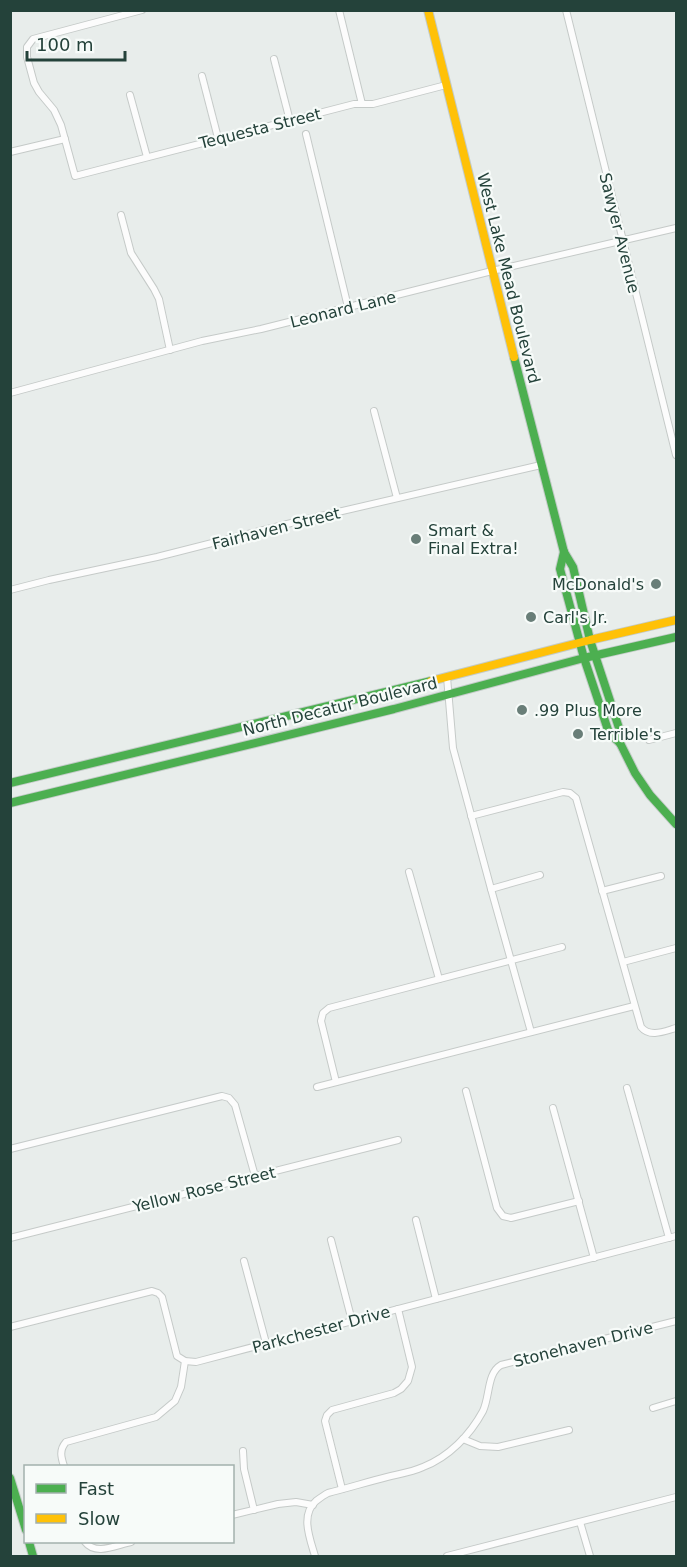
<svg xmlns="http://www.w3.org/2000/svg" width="687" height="1567" font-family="'DejaVu Sans',sans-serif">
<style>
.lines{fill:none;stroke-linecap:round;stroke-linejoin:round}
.street-casing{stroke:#c5cac8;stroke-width:8}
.fast-casing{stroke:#c3cbc8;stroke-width:10}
.slow-casing{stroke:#c3cbc8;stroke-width:10}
.street{stroke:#fcfcfc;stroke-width:6}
.fast{stroke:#4caf50;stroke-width:8}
.slow{stroke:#ffc107;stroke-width:8}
.poi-dot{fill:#697e78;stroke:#f7fbf9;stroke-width:2}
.labels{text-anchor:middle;stroke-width:4.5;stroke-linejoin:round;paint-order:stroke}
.street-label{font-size:16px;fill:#24423a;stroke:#f7fbf9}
.poi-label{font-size:16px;fill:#24423a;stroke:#f7fbf9;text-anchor:start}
</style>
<rect width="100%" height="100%" fill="#e8edeb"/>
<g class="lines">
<defs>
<g id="street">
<polyline points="142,10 33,39 27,47 27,57 34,83 39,92 54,110 61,125 75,176 354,104 373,104 446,85"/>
<polyline points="339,10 362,104"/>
<polyline points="566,10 676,455"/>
<polyline points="274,59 290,121"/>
<polyline points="202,76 218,138"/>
<polyline points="130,95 147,157"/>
<polyline points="306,134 348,307"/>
<polyline points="10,152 65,139"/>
<polyline points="121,215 131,253 154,289 159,299 170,350"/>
<polyline points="10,393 202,341 261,329 492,271 676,228"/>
<polyline points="374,411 397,498"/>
<polyline points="10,590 49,580 157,557 299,521 541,465"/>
<polyline points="447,677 453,748 491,889 531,1032"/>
<polyline points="649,740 676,733"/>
<path d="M 471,816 L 563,792 L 570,793 L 576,798 L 641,1027 C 650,1038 665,1031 676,1028"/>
<polyline points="409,872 439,979"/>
<polyline points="491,889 540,875"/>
<polyline points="602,891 661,876"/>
<polyline points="623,962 676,948"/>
<polyline points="336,1082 321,1021 323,1013 329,1008 562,947"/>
<polyline points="317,1087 634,1006"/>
<polyline points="627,1088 669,1238"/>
<polyline points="466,1091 497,1208 503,1216 511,1218 579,1201"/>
<polyline points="553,1108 594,1258"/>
<polyline points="10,1149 222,1096 229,1098 235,1105 255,1176"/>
<polyline points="416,1220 436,1299"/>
<polyline points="10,1238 398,1140"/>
<polyline points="331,1240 352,1321"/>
<polyline points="244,1261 266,1343"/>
<polyline points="10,1327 152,1291 158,1293 162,1297 177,1356 185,1361 196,1362 676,1236"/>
<polyline points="653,1408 676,1401"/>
<polyline points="463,1439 480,1446 498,1447 569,1430"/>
<polyline points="243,1451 244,1469 254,1510"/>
<path d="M 64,1466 C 61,1457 59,1450 66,1442 L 156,1417 L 175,1401 L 181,1387 L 185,1361"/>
<polyline points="342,1489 325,1421 327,1415 332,1410 394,1393 401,1389 408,1381 412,1367 398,1309"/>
<polyline points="232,1515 278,1504 296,1502 313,1505"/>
<polyline points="580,1522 590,1556"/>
<path d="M 85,1542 C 96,1556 116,1545 131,1542"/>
<path d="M 315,1556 C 310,1539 300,1515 316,1501 C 320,1498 324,1495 328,1493 C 348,1488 367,1482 387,1477 C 399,1474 412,1472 423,1467 C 449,1457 470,1435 483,1411 C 490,1396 487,1373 501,1365 L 676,1321"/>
<polyline points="447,1556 676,1497"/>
</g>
<g id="fast">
<polyline points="514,357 564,552 573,567 590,640 620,731 620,743"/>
<polyline points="564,552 560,569 584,658 609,733 620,743 635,773 650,795 676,824"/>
<polyline points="10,783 431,681"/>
<polyline points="10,803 394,709 584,658 676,637"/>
<polyline points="10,1478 26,1530"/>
<polyline points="29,1542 33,1556"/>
</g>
<g id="slow">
<polyline points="428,10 514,357"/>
<polyline points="431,681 590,640 676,620"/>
</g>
</defs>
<use href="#street" class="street-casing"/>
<use href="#fast" class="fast-casing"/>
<use href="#slow" class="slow-casing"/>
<use href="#street" class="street"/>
<use href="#fast" class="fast"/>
<use href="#slow" class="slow"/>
</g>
<g class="poi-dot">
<circle cx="416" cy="539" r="6"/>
<circle cx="656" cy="584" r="6"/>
<circle cx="531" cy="617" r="6"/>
<circle cx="522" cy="710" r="6"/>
<circle cx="578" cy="734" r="6"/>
</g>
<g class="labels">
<g class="street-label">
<text transform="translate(260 128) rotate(-14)" y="6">Tequesta Street</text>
<text transform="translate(620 233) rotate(76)" y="6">Sawyer Avenue</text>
<text transform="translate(509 278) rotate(76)" y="6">West Lake Mead Boulevard</text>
<text transform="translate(343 309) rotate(-14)" y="6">Leonard Lane</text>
<text transform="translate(276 528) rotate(-14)" y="6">Fairhaven Street</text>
<text transform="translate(340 706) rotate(-14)" y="6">North Decatur Boulevard</text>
<text transform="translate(204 1189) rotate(-14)" y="6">Yellow Rose Street</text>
<text transform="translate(321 1329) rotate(-15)" y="6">Parkchester Drive</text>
<text transform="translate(583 1344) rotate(-14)" y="6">Stonehaven Drive</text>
</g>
<g class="poi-label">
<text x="428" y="536">Smart &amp;<tspan x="428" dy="18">Final Extra!</tspan></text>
<text x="644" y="590" text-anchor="end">McDonald's</text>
<text x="543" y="623">Carl's Jr.</text>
<text x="534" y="716">.99 Plus More</text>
<text x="590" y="740">Terrible's</text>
</g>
</g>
<rect width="687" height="1567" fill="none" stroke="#24423a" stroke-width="24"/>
<rect x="24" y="1465" width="210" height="78" fill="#f7fbf9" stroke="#a3b1ad" stroke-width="1.5"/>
<rect x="36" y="1484" width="30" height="9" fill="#4caf50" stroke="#a3b1ad" stroke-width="1.5"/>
<text x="78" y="1495" font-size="18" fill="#24423a">Fast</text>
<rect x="36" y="1514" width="30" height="9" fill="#ffc107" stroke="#a3b1ad" stroke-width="1.5"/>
<text x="78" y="1525" font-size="18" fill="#24423a">Slow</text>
<path d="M27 51v9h98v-9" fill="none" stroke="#24423a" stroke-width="3"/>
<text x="36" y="51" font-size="18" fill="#24423a" stroke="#f7fbf9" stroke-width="4.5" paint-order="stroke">100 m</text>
</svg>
